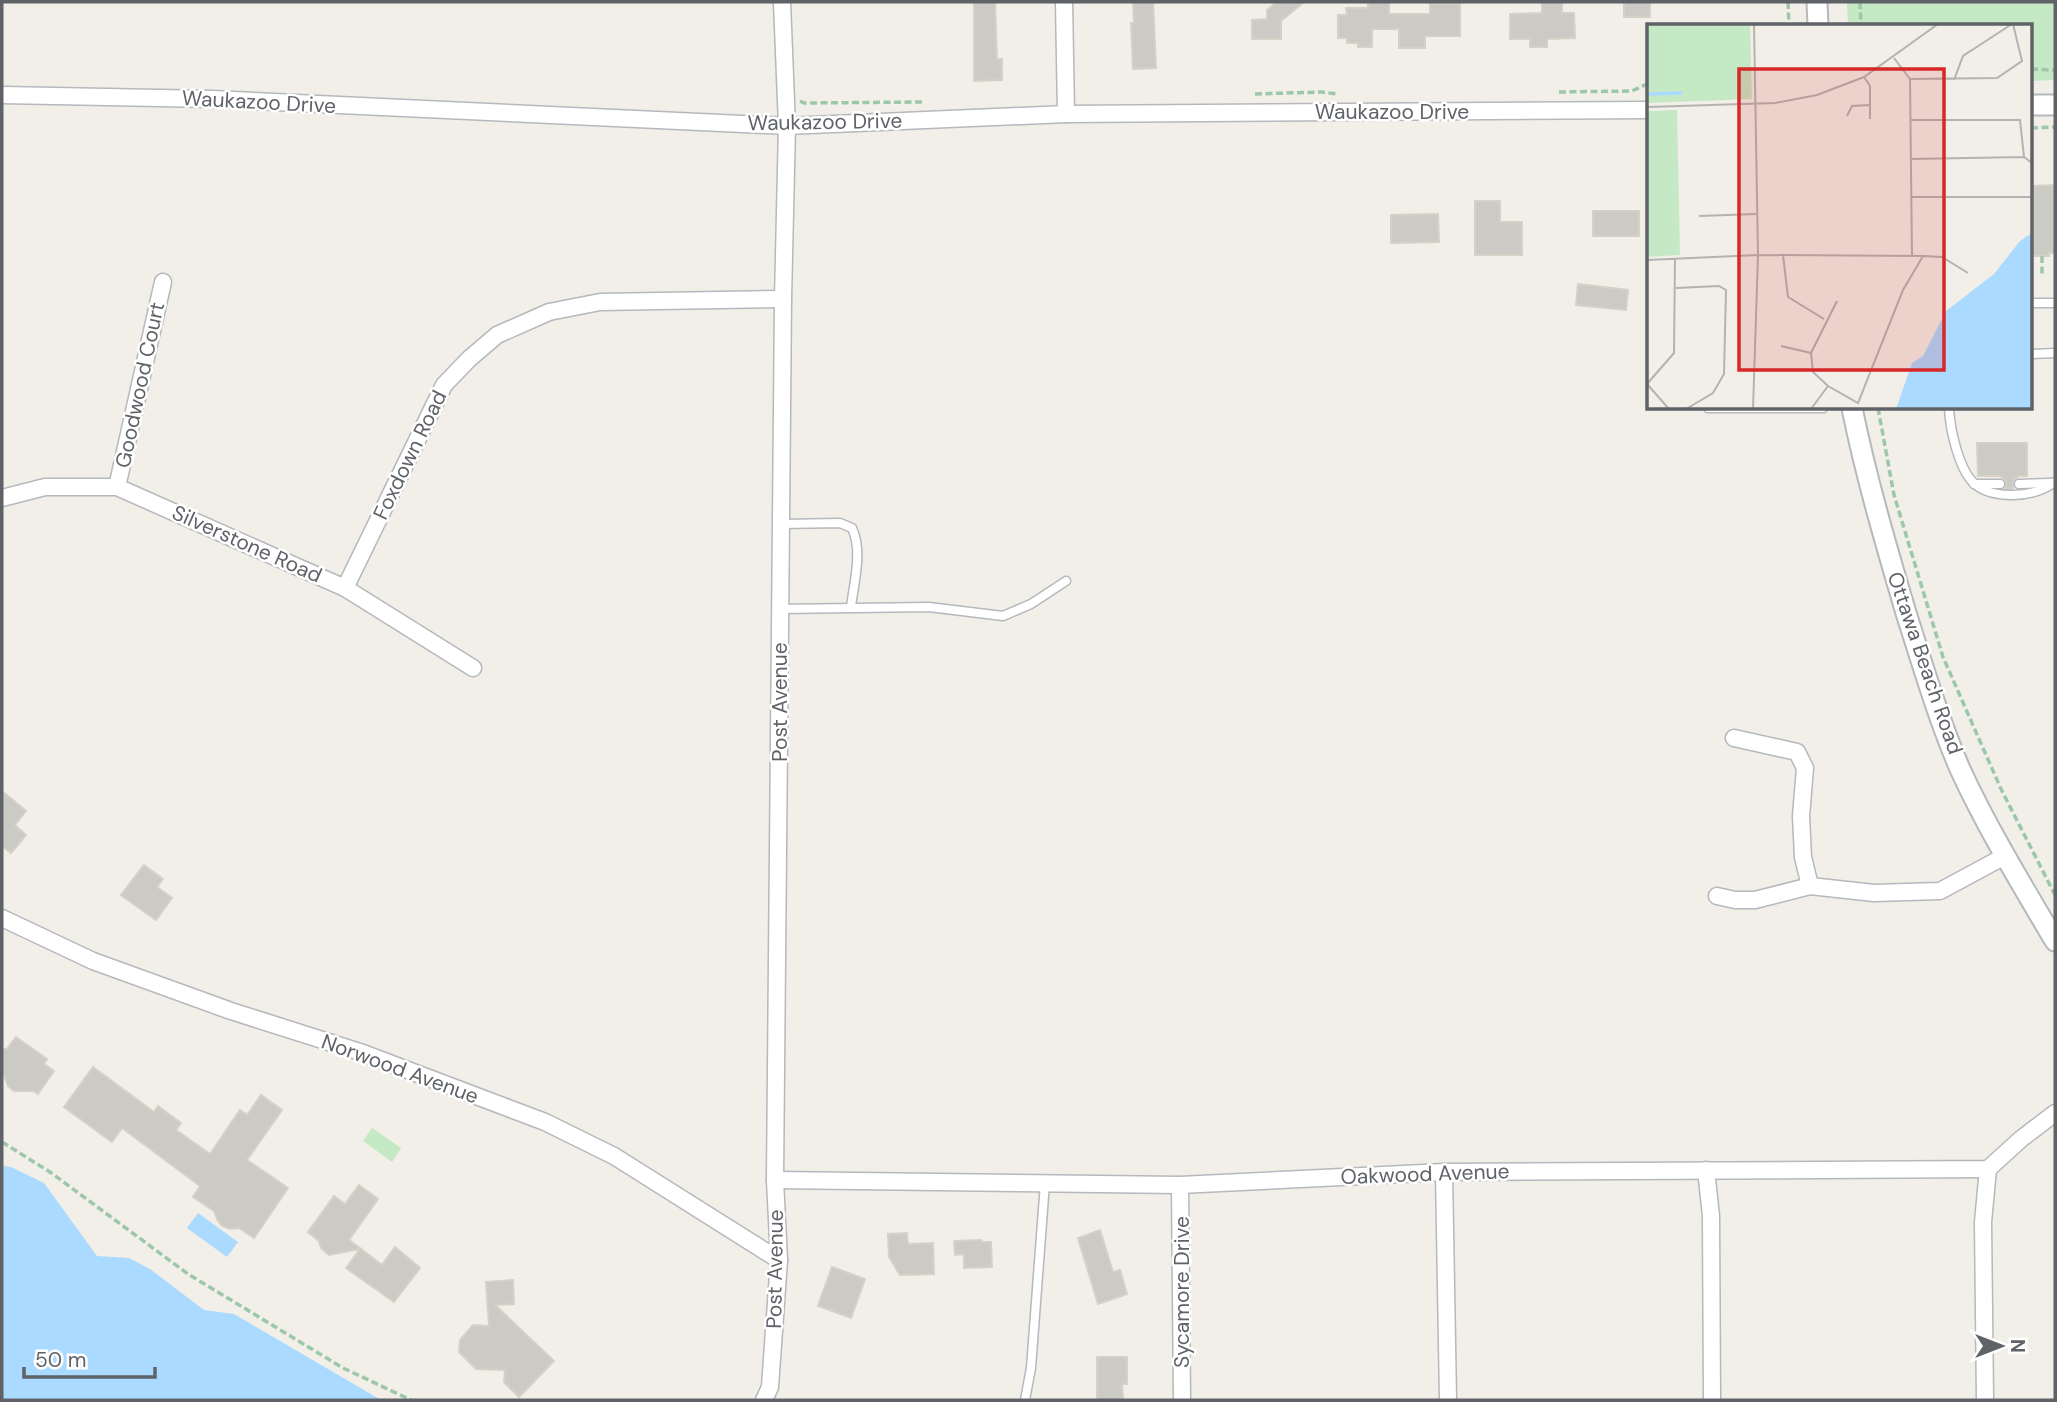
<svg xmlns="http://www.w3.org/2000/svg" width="2057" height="1402" font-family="'DM Sans',sans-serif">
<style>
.green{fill:#c5e8c5}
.water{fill:#aadaff}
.building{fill:#cccac5;stroke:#d6d1c6;stroke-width:2}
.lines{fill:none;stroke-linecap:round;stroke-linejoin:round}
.service-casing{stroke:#b5b8bc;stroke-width:11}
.minor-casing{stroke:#b5b8bc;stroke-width:19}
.tertiary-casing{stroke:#b5b8bc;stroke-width:23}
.path{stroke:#9cc7a9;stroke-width:3.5;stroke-dasharray:7 3.5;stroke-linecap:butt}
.service{stroke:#fff;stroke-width:8}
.minor{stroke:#fff;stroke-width:16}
.tertiary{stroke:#fff;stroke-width:19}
.labels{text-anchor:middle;stroke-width:5;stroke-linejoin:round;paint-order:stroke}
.street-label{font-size:21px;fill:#5f6368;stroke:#fff}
.inset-river{fill:none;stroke:#aadaff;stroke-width:3.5}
.inset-road{fill:none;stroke:#b3b3b1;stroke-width:2}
.view{fill:#d62828;fill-opacity:0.15;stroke:#d62828;stroke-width:3.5}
.inset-edge{fill:none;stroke:#5f6368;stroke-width:3.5}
</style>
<rect width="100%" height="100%" fill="#f1efe8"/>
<g class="green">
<polygon points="1847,2 2055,2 2055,80 2031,81 2031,26 1848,26"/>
<polygon points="372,1128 401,1148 392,1162 363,1141"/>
</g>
<g class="water">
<polygon points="2,1166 11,1167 44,1183 97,1256 129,1258 150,1269 204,1310 234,1314 381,1400 2,1400"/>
<polygon points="198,1213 238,1242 227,1257 187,1228"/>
</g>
<g class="building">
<polygon points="974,2 995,2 997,59 1002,59 1002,80 974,81"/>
<polygon points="1133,2 1153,2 1156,68 1133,69 1131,23 1134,23"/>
<polygon points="1277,2 1304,2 1281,21 1281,39 1252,39 1252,20 1267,19 1267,10"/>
<polygon points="1368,2 1389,2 1389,14 1430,14 1430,4 1460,4 1460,36 1425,36 1425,48 1399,48 1399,29 1372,29 1372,47 1358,47 1358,43 1347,43 1347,38 1338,38 1338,15 1347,15 1346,8 1368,8"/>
<polygon points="1542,2 1562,2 1562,13 1574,13 1575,38 1547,39 1547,47 1530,47 1530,39 1510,39 1510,14 1542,13"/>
<rect x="1624" y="2" width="26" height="15"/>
<polygon points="2055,185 2055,253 2049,253 2049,256 2031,256 2031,186"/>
<polygon points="1475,201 1500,201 1500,222 1522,222 1522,255 1475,255"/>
<rect x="1593" y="211" width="46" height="25"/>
<polygon points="1438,214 1439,242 1391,243 1391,215"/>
<polygon points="1578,284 1628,290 1626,310 1576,305"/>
<polygon points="1977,443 2027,443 2027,476 2019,476 2015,479 2013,484 2013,488 2005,488 2006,481 2000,476 1978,476"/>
<polygon points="2,791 26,811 15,825 26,835 11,853 2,846"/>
<polygon points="144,865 163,879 157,887 172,898 156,920 121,895"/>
<polygon points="16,1037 47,1059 44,1064 54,1071 38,1094 33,1091 14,1091 8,1086 2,1069 2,1049 7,1049"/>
<polygon points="93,1067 154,1112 158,1106 181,1123 176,1130 210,1154 240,1110 247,1115 261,1095 282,1110 247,1160 288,1188 254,1238 239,1228 230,1229 222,1226 217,1219 214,1211 193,1197 200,1186 122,1128 112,1142 64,1107"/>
<polygon points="359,1185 378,1199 349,1240 382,1265 395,1247 420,1268 394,1302 346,1268 360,1249 329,1255 321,1248 319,1241 308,1232 334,1196 345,1204"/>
<polygon points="1100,1230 1113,1272 1120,1270 1127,1294 1098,1304 1078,1238"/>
<polygon points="907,1233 908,1244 933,1243 934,1274 900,1275 889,1257 888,1234"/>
<polygon points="981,1240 982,1242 991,1242 992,1267 964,1268 964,1254 955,1255 954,1241"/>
<polygon points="832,1267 865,1279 851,1318 818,1306"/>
<polygon points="513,1280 514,1304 495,1305 554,1361 519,1397 504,1382 505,1370 476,1369 459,1352 460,1340 473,1325 489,1326 486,1282"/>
<polygon points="1097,1357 1127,1357 1127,1384 1122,1384 1123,1400 1097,1400"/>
</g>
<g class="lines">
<defs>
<g id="service">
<polyline points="2031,303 2055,303"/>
<polyline points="2031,354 2055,353"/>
<polyline points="1708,408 1823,408"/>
<path d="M 1949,408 C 1950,429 1959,472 1976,485 C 1987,494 2001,495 2013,495 C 2030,495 2042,491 2055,482"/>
<polyline points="1974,484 2000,484"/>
<polyline points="2019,484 2051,483"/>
<path d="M 781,524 L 840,523 L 852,528 C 863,551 854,582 851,607"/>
<polyline points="780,609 929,607 1003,616 1031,604 1066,581"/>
<polyline points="1025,1400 1031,1368 1045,1183"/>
</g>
<g id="minor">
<polyline points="1064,2 1066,114"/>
<polyline points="2,95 212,99 787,126 1066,114 1649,110"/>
<polyline points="117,487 163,282"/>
<polyline points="2,498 45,487 117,487 345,588 473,668"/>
<polyline points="345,588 444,385 469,359 497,335 549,312 600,302 783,299"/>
<polyline points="1734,738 1797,752 1805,768 1801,816 1803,857 1810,886"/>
<polyline points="1717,896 1735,900 1755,900 1810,886 1874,893 1940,891 2005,856"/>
<polyline points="2,918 93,961 231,1011 360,1052 545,1122 614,1156 779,1260"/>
<polyline points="1706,1170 1711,1216 1712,1400"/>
<polyline points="1444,1172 1448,1400"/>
<polyline points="775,1180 1180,1185 1444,1172 1988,1169 2021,1139 2055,1113"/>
<polyline points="1180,1185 1182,1400"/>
<polyline points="764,1400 770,1387 779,1260 775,1180 783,299 787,126 782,2"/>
<polyline points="1985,1400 1983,1222 1988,1169"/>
</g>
<g id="tertiary">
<polyline points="1817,2 1818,26"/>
<polyline points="2031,105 2055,105"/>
<path d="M 1852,408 C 1866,477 1886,545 1906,613 C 1923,666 1938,718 1960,769 C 1987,828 2022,885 2055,941"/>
</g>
</defs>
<use href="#service" class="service-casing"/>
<use href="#minor" class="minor-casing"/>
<use href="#tertiary" class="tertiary-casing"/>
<g class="path">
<polyline points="1788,2 1789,26"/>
<polyline points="1860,2 1861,26"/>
<polyline points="2031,69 2055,70"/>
<polyline points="1559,92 1632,91 1649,83"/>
<polyline points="1255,94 1321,92 1338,94"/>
<polyline points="800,101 804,103 925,102"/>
<polyline points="2031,128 2055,127"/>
<polyline points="2042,256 2042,274"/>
<polyline points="1878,408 1894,495 1943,657 2001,789 2055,895"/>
<polyline points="2,1142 50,1172 188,1274 343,1368 411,1400"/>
</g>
<use href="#service" class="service"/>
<use href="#minor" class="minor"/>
<use href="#tertiary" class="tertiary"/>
</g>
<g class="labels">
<g class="street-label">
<text transform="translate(259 102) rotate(3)" y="7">Waukazoo Drive</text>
<text x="1392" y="119">Waukazoo Drive</text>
<text transform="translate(825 122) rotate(-1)" y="7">Waukazoo Drive</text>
<text transform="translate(140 385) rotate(-78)" y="7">Goodwood Court</text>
<text transform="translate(410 455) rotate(-64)" y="7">Foxdown Road</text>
<text transform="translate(247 544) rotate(24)" y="7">Silverstone Road</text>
<text transform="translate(1925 663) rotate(71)" y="7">Ottawa Beach Road</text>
<text transform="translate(780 702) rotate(-90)" y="7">Post Avenue</text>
<text transform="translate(400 1069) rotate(20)" y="7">Norwood Avenue</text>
<text transform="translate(1425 1174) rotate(-2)" y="7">Oakwood Avenue</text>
<text transform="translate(775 1269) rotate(-89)" y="7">Post Avenue</text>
<text transform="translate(1182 1292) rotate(-90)" y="7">Sycamore Drive</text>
</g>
</g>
<g transform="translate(1647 24)">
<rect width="385" height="385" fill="#f1efe8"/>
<path d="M 0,0 L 103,0 L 105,75 L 0,79 ZM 30,86 L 33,231 L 0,233 L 0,87 Z" fill="#c5e8c5"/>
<path d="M 385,209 L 385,385 L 249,385 L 265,339 L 276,332 L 299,287 L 347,250 L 373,217 Z" fill="#aadaff"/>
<path class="inset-river" d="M 0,70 L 35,69"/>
<path class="inset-road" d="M 247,34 L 263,55 L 265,233M 217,53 L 223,62 L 223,95M 263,55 L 350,54 L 375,37 L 366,0M 307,56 L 316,32 L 365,0M 0,83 L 128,79 L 170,71 L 217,53 L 291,0M 200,92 L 205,82 L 222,81M 263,96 L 373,96 L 377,133 L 385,139M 264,135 L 377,133M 265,173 L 385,173M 52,192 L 109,190M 136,231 L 141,273 L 177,295M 0,236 L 111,231 L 276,232 L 295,233 L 321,249M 29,264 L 72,262 L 79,266 L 77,350 L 66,369 L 39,385M 134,322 L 164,329M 0,360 L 27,329 L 28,234M 0,360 L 22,385M 181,362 L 166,348 L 164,329 L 190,277M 106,385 L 111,231 L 107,0M 164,385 L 181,362 L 211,379 L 256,266 L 276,232"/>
<path class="view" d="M 92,45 L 297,45 L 297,346 L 92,346 Z"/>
<rect width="385" height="385" class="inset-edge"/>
</g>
<rect width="2057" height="1402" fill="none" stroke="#5f6368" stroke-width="7"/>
<g transform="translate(2001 1346) rotate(90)" stroke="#ffffff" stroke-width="5" paint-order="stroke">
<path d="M0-5L12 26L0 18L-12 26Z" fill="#5f6368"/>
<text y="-10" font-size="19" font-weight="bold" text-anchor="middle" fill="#5f6368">N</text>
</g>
<path d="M24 1367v10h131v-10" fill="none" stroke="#5f6368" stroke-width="3.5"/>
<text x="35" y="1367" font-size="21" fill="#5f6368" stroke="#ffffff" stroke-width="5" paint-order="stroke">50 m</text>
</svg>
